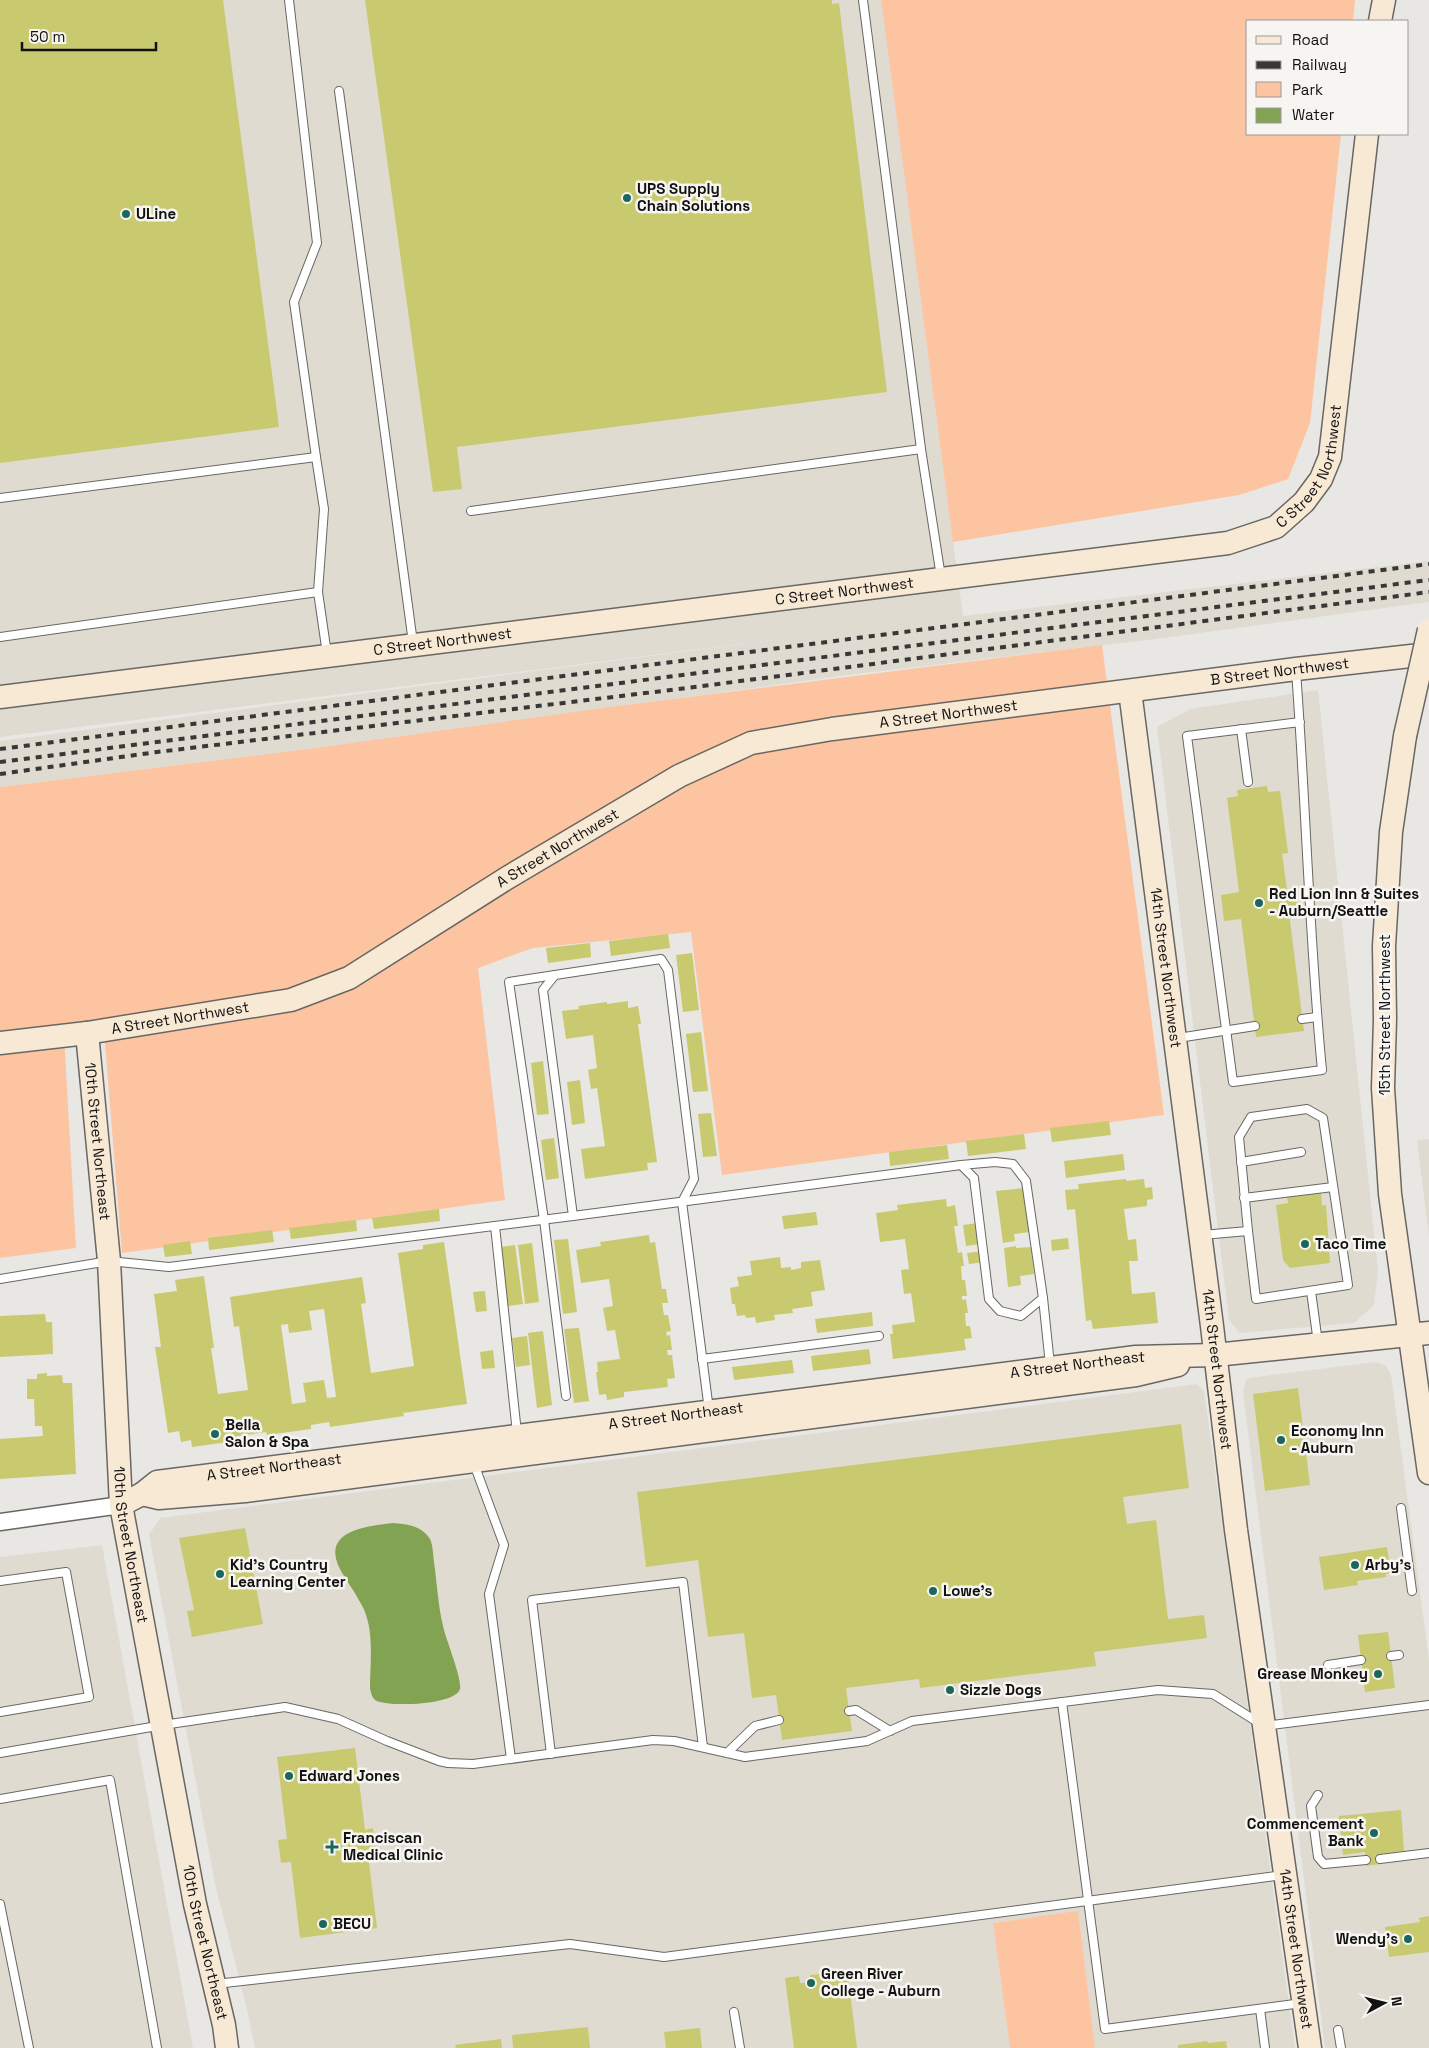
<svg xmlns="http://www.w3.org/2000/svg" width="1429" height="2048" font-family="'Space Grotesk',sans-serif">
<style>
.built{fill:#dfdbd1}
.green{fill:#fcc4a0}
.water{fill:#82a352}
.building{fill:#c9ca6f;fill-rule:evenodd}
.lines{fill:none;stroke-linecap:round;stroke-linejoin:round}
.lane-casing{stroke:#686764;stroke-width:10}
.street-casing{stroke:#686764;stroke-width:19}
.secondary-casing{stroke:#686764;stroke-width:25}
.lane{stroke:#fff;stroke-width:8}
.street{stroke:#fff;stroke-width:16}
.secondary{stroke:#f8e9d5;stroke-width:22}
.rail{stroke:#393837;stroke-width:4;stroke-dasharray:6 6;stroke-linecap:butt}
.secondary-bridge-casing{stroke:#686764;stroke-width:25;stroke-linecap:butt}
.secondary-bridge{stroke:#f8e9d5;stroke-width:22}
.poi-dot{fill:#1d665c;stroke:#f6f5f2;stroke-width:2}
.labels{text-anchor:middle;stroke-width:5;stroke-linejoin:round;paint-order:stroke}
.poi-label{font-size:15px;font-weight:bold;fill:#121110;stroke:#f6f5f2;text-anchor:start}
.street-label{font-size:15px;fill:#121110;stroke:#f6f5f2}
</style>
<rect width="100%" height="100%" fill="#e8e7e4"/>
<g class="built">
<polygon points="0,0 881,0 963,616 1429,561 1429,602 1163,638 848,675 308,749 0,787 0,741 788,638 0,737"/>
<polygon points="1318,690 1378,1272 1374,1305 1354,1323 1240,1333 1229,1320 1157,727 1190,709"/>
<polygon points="1429,1139 1429,1236 1417,1141"/>
<polygon points="1376,1362 1386,1366 1391,1375 1429,1660 1429,2048 1325,2048 1243,1392 1246,1380 1249,1378"/>
<polygon points="1197,1384 1204,1391 1295,2048 1095,2048 1078,1912 993,1923 1010,2048 255,2048 247,2009 216,1888 149,1535 160,1518"/>
<polygon points="102,1545 193,2048 0,2048 0,1557"/>
</g>
<g class="green">
<polygon points="881,0 1355,0 1353,21 1248,21 1248,134 1341,134 1310,423 1288,479 1239,495 953,542"/>
<polygon points="1102,645 1164,1115 722,1175 691,932 533,948 478,968 505,1200 122,1253 104,1031 64,1035 76,1248 0,1258 0,787 308,749 610,707"/>
<polygon points="1078,1911 1095,2048 1010,2048 993,1923"/>
</g>
<path class="water" d="M 393,1523 C 407,1524 422,1526 430,1539 C 433,1545 433,1555 434,1562 C 437,1583 438,1605 443,1626 C 446,1640 462,1678 460,1689 C 456,1705 390,1707 377,1701 C 372,1699 371,1693 370,1688 C 370,1664 374,1635 365,1612 C 363,1606 359,1601 356,1595 C 351,1586 339,1570 337,1562 C 326,1529 371,1526 393,1523 Z"/>
<g class="building">
<polygon points="0,0 223,0 279,427 0,463"/>
<polygon points="365,0 832,0 832,4 839,3 887,392 457,447 462,489 433,492"/>
<polygon points="1267,786 1268,792 1280,791 1288,853 1282,854 1287,890 1295,889 1298,912 1289,913 1304,1031 1256,1037 1241,919 1224,921 1221,895 1239,892 1227,798 1238,796 1237,790"/>
<polygon points="668,934 670,948 611,956 609,941"/>
<polygon points="590,943 591,957 548,963 546,948"/>
<polygon points="692,953 699,1010 683,1012 676,955"/>
<polygon points="628,1001 628,1008 638,1006 641,1024 638,1024 657,1162 647,1163 648,1170 585,1179 581,1149 605,1146 597,1088 591,1089 588,1070 597,1068 593,1035 566,1039 562,1011 579,1009 578,1006 607,1002 607,1004"/>
<polygon points="701,1032 708,1091 693,1092 686,1034"/>
<polygon points="543,1061 549,1114 537,1115 531,1063"/>
<polygon points="580,1080 585,1123 572,1125 567,1082"/>
<polygon points="711,1113 717,1156 703,1157 698,1114"/>
<polygon points="1109,1121 1111,1135 1052,1142 1050,1128"/>
<polygon points="1024,1134 1026,1149 968,1156 966,1141"/>
<polygon points="554,1138 559,1178 546,1180 541,1140"/>
<polygon points="947,1145 949,1159 890,1166 889,1152"/>
<polygon points="1123,1154 1125,1170 1066,1178 1064,1161"/>
<polygon points="1126,1179 1126,1181 1144,1179 1145,1188 1152,1187 1153,1199 1147,1200 1147,1206 1124,1209 1128,1240 1136,1239 1138,1261 1129,1261 1132,1294 1155,1292 1158,1323 1093,1329 1091,1320 1086,1321 1075,1209 1067,1210 1065,1190 1079,1189 1078,1184"/>
<polygon points="1024,1188 1030,1232 1014,1234 1015,1241 1003,1243 996,1191"/>
<polygon points="1321,1193 1322,1206 1326,1205 1330,1263 1290,1268 1283,1260 1276,1205 1288,1203 1287,1197"/>
<polygon points="946,1199 947,1207 955,1205 958,1226 954,1226 958,1253 962,1252 964,1266 961,1266 962,1280 965,1280 967,1296 962,1296 962,1300 966,1299 968,1313 965,1313 966,1326 970,1326 972,1338 964,1339 966,1350 893,1359 890,1334 893,1334 892,1325 915,1322 911,1293 904,1294 901,1270 909,1269 905,1239 880,1242 876,1213 898,1210 897,1205"/>
<polygon points="439,1209 440,1221 374,1229 372,1218"/>
<polygon points="816,1212 818,1225 784,1229 782,1216"/>
<polygon points="356,1220 357,1231 291,1239 289,1228"/>
<polygon points="978,1223 980,1244 966,1246 963,1225"/>
<polygon points="272,1230 274,1242 209,1250 208,1238"/>
<polygon points="649,1235 650,1243 655,1242 662,1289 666,1289 668,1303 662,1303 664,1315 668,1315 671,1331 666,1332 667,1336 670,1335 672,1350 667,1350 668,1355 672,1355 675,1378 667,1379 668,1387 624,1392 624,1397 607,1400 606,1394 599,1395 596,1372 598,1372 597,1362 620,1359 615,1330 607,1331 603,1308 613,1306 609,1279 581,1283 576,1250 601,1246 600,1242"/>
<polygon points="1068,1238 1069,1249 1052,1251 1051,1240"/>
<polygon points="568,1239 577,1312 563,1314 554,1240"/>
<polygon points="190,1241 192,1254 165,1257 163,1245"/>
<path d="M 444,1242 L 467,1404 L 403,1413 L 404,1416 L 330,1427 L 329,1422 L 311,1425 L 311,1429 L 267,1435 L 266,1432 L 227,1438 L 228,1442 L 192,1447 L 191,1440 L 181,1442 L 179,1431 L 168,1433 L 155,1347 L 161,1347 L 154,1294 L 177,1291 L 175,1280 L 204,1276 L 214,1348 L 211,1348 L 218,1394 L 248,1390 L 239,1326 L 234,1327 L 230,1297 L 362,1277 L 366,1303 L 361,1304 L 371,1373 L 414,1366 L 398,1253 L 423,1249 L 423,1245 ZM 324,1309 L 336,1397 L 327,1398 L 324,1380 L 303,1383 L 306,1402 L 292,1404 L 281,1325 L 288,1324 L 289,1333 L 312,1330 L 309,1311 Z"/>
<polygon points="532,1243 539,1302 525,1304 518,1245"/>
<polygon points="515,1245 523,1304 508,1306 500,1247"/>
<polygon points="1016,1246 1016,1248 1031,1247 1034,1274 1020,1276 1021,1285 1008,1287 1004,1248"/>
<polygon points="983,1251 984,1262 969,1264 967,1253"/>
<polygon points="780,1257 781,1268 791,1267 791,1270 801,1268 801,1262 820,1260 825,1290 811,1292 813,1306 792,1309 793,1313 774,1315 775,1320 756,1323 755,1317 746,1318 745,1315 737,1316 735,1304 732,1304 730,1288 739,1286 737,1277 752,1275 750,1261"/>
<polygon points="485,1291 487,1311 476,1312 473,1292"/>
<polygon points="872,1312 873,1326 817,1333 815,1319"/>
<polygon points="45,1314 46,1322 52,1322 53,1354 0,1357 0,1316"/>
<polygon points="579,1328 589,1401 574,1403 564,1329"/>
<polygon points="543,1331 552,1405 537,1408 528,1333"/>
<polygon points="527,1336 530,1365 516,1367 512,1338"/>
<polygon points="869,1349 871,1364 813,1371 811,1356"/>
<polygon points="493,1350 495,1368 482,1369 480,1352"/>
<polygon points="792,1360 794,1373 734,1380 732,1367"/>
<polygon points="47,1373 47,1376 62,1375 63,1383 72,1383 76,1474 0,1479 0,1439 43,1436 42,1426 35,1426 34,1399 27,1399 27,1379 37,1379 37,1374"/>
<polygon points="1298,1388 1310,1485 1265,1491 1253,1394"/>
<polygon points="1181,1424 1189,1488 1123,1497 1127,1524 1156,1520 1168,1619 1204,1615 1207,1638 1094,1652 1096,1666 920,1688 919,1679 846,1688 852,1731 782,1740 776,1695 752,1698 744,1633 708,1637 698,1560 646,1567 637,1492"/>
<polygon points="245,1528 263,1624 192,1637 187,1611 194,1610 179,1538"/>
<polygon points="1387,1547 1391,1573 1386,1574 1386,1577 1357,1581 1358,1585 1324,1590 1319,1557"/>
<polygon points="1388,1632 1395,1688 1365,1692 1358,1635"/>
<polygon points="955,1685 956,1692 945,1693 945,1687"/>
<polygon points="355,1748 365,1830 373,1828 376,1853 368,1854 377,1928 300,1938 291,1862 281,1863 278,1840 287,1839 277,1757"/>
<polygon points="1401,1810 1404,1851 1379,1854 1381,1864 1366,1866 1365,1852 1343,1855 1339,1816"/>
<polygon points="1429,1916 1429,1952 1389,1957 1385,1927 1420,1922 1419,1918"/>
<polygon points="821,1974 822,1980 848,1976 857,2048 794,2048 785,1978 799,1976 800,1983 810,1982 810,1975"/>
<polygon points="588,2027 590,2048 513,2048 512,2035"/>
<polygon points="700,2028 702,2048 666,2048 664,2032"/>
<polygon points="501,2039 502,2048 456,2048 455,2045"/>
<polygon points="1207,2041 1208,2043 1226,2041 1227,2048 1178,2048 1178,2045"/>
</g>
<g class="lines">
<defs>
<g id="lane">
<polyline points="289,0 317,243 294,302 316,457"/>
<polyline points="863,0 921,449"/>
<polyline points="339,91 413,643"/>
<polyline points="0,498 316,457 324,509 318,592 327,654"/>
<polyline points="471,511 921,449 941,577"/>
<polyline points="0,637 318,592"/>
<path d="M 1296,671 C 1306,804 1309,937 1322,1070 L 1233,1082 L 1187,736 L 1300,722"/>
<polyline points="1241,729 1248,782"/>
<polyline points="555,975 509,982 544,1220 566,1396"/>
<polyline points="1302,1019 1317,1017"/>
<polyline points="1178,1038 1255,1026"/>
<polygon points="1307,1109 1323,1118 1348,1285 1256,1299 1248,1231 1239,1137 1251,1117"/>
<polyline points="1241,1162 1301,1152"/>
<polyline points="1244,1198 1333,1187"/>
<polyline points="573,1216 961,1165 974,1178 989,1299 1000,1311 1021,1316 1043,1298 1026,1181 1013,1164 995,1162 961,1165"/>
<polyline points="495,1226 517,1433"/>
<polyline points="1202,1235 1248,1231"/>
<polyline points="0,1279 109,1261 169,1267 573,1216 543,990 555,975 661,959 668,970 694,1179 682,1202 709,1410"/>
<polyline points="1311,1291 1318,1343"/>
<polyline points="1043,1298 1050,1365"/>
<polyline points="702,1359 879,1336"/>
<polyline points="474,1464 504,1545 489,1594 511,1759"/>
<polyline points="1401,1508 1412,1591"/>
<polyline points="0,1581 66,1572 89,1697 0,1712"/>
<polyline points="1391,1656 1399,1655"/>
<polyline points="1328,1665 1361,1660"/>
<polyline points="1062,1702 1105,2029 1302,2003"/>
<polyline points="849,1711 856,1710 890,1731"/>
<polyline points="0,1753 163,1725 285,1707 338,1719 387,1741 439,1761 448,1763 473,1764 653,1740 674,1741 745,1757 752,1756 867,1741 912,1721 1158,1690 1213,1694 1264,1726 1429,1705"/>
<polyline points="727,1753 755,1726 779,1720"/>
<polyline points="551,1754 532,1600 683,1582 703,1747"/>
<polyline points="1318,1795 1311,1806 1318,1857 1324,1864 1366,1860"/>
<polyline points="0,1799 110,1780 157,2048"/>
<polyline points="1380,1859 1429,1853"/>
<polyline points="0,1904 29,2048"/>
<polyline points="216,1984 570,1944 664,1957 1283,1875"/>
<polyline points="1260,2009 1265,2048"/>
<polyline points="734,2012 740,2048"/>
<polyline points="1338,2030 1341,2048"/>
</g>
<polyline id="street" points="0,1522 121,1505"/>
<g id="secondary">
<polyline points="1380,21 1384,0"/>
<path id="s1" d="M 1130,691 L 1212,1326 L 1236,1530 L 1310,2048"/>
<path id="s2" d="M 0,697 L 1228,543 L 1276,527 L 1304,502 L 1321,479 L 1330,457 L 1367,134"/>
<polyline points="1405,736 1391,832 1384,946 1385,1019 1383,1088 1390,1194 1429,1473"/>
<path id="s3" d="M 87,1033 L 109,1261 L 121,1505 L 195,1904 L 224,2025 L 227,2048"/>
<path id="s4" d="M 0,1043 L 87,1033 L 291,1000 L 349,978 L 507,878 L 679,776 L 751,743 L 832,729 L 1296,669 L 1429,654"/>
<polyline points="142,1494 159,1498 245,1491 1136,1375 1178,1365"/>
<path id="s5" d="M 121,1505 L 142,1494 L 157,1482 L 1136,1357 L 1215,1355 L 1429,1333"/>
</g>
</defs>
<use href="#lane" class="lane-casing"/>
<use href="#street" class="street-casing"/>
<use href="#secondary" class="secondary-casing"/>
<use href="#lane" class="lane"/>
<use href="#street" class="street"/>
<use href="#secondary" class="secondary"/>
<g class="rail">
<polyline points="0,749 1429,564"/>
<polyline points="0,762 1429,580"/>
<polyline points="0,774 157,752 679,689 1429,592"/>
</g>
<defs>
<polyline id="secondary-bridge" points="1405,736 1429,630"/>
</defs>
<use href="#secondary-bridge" class="secondary-bridge-casing"/>
<use href="#secondary-bridge" class="secondary-bridge"/>
</g>
<g class="poi-dot">
<circle cx="627" cy="198" r="5"/>
<circle cx="126" cy="214" r="5"/>
<circle cx="1259" cy="903" r="5"/>
<circle cx="1305" cy="1244" r="5"/>
<circle cx="215" cy="1434" r="5"/>
<circle cx="1281" cy="1440" r="5"/>
<circle cx="1355" cy="1565" r="5"/>
<circle cx="220" cy="1574" r="5"/>
<circle cx="933" cy="1591" r="5"/>
<circle cx="1378" cy="1674" r="5"/>
<circle cx="950" cy="1690" r="5"/>
<circle cx="289" cy="1776" r="5"/>
<circle cx="1374" cy="1833" r="5"/>
<path d="M329.5 1839.5h5v5h5v5h-5v5h-5v-5h-5v-5h5z"/>
<circle cx="323" cy="1924" r="5"/>
<circle cx="1408" cy="1939" r="5"/>
<circle cx="811" cy="1983" r="5"/>
</g>
<g class="labels">
<g class="poi-label">
<text x="637" y="194">UPS Supply<tspan x="637" dy="17">Chain Solutions</tspan></text>
<text x="136" y="219">ULine</text>
<text x="1269" y="899">Red Lion Inn &amp; Suites<tspan x="1269" dy="17">- Auburn/Seattle</tspan></text>
<text x="1315" y="1249">Taco Time</text>
<text x="225" y="1430">Bella<tspan x="225" dy="17">Salon &amp; Spa</tspan></text>
<text x="1291" y="1436">Economy Inn<tspan x="1291" dy="17">- Auburn</tspan></text>
<text x="230" y="1570">Kid's Country<tspan x="230" dy="17">Learning Center</tspan></text>
<text x="1365" y="1570">Arby's</text>
<text x="943" y="1596">Lowe's</text>
<text x="1368" y="1679" text-anchor="end">Grease Monkey</text>
<text x="960" y="1695">Sizzle Dogs</text>
<text x="299" y="1781">Edward Jones</text>
<text x="1364" y="1829" text-anchor="end">Commencement<tspan x="1364" dy="17">Bank</tspan></text>
<text x="343" y="1843">Franciscan<tspan x="343" dy="17">Medical Clinic</tspan></text>
<text x="333" y="1929">BECU</text>
<text x="1398" y="1944" text-anchor="end">Wendy's</text>
<text x="821" y="1979">Green River<tspan x="821" dy="17">College - Auburn</tspan></text>
</g>
<g class="street-label">
<text dy="5" stroke="none"><textPath href="#s2" startOffset="1361">C Street Northwest</textPath></text>
<text dy="5" stroke="none"><textPath href="#s2" startOffset="851">C Street Northwest</textPath></text>
<text dy="5" stroke="none"><textPath href="#s2" startOffset="446">C Street Northwest</textPath></text>
<text dy="5" stroke="none"><textPath href="#s4" startOffset="1356">B Street Northwest</textPath></text>
<text dy="5" stroke="none"><textPath href="#s4" startOffset="1022">A Street Northwest</textPath></text>
<text dy="5" stroke="none"><textPath href="#s4" startOffset="602">A Street Northwest</textPath></text>
<text dy="5" stroke="none"><textPath href="#s1" startOffset="279">14th Street Northwest</textPath></text>
<text transform="translate(1385 1015) rotate(-90)" y="5">15th Street Northwest</text>
<text dy="5" stroke="none"><textPath href="#s4" startOffset="182">A Street Northwest</textPath></text>
<text dy="5" stroke="none"><textPath href="#s3" startOffset="109">10th Street Northeast</textPath></text>
<text dy="5" stroke="none"><textPath href="#s5" startOffset="971">A Street Northeast</textPath></text>
<text dy="5" stroke="none"><textPath href="#s1" startOffset="684">14th Street Northwest</textPath></text>
<text dy="5" stroke="none"><textPath href="#s5" startOffset="566">A Street Northeast</textPath></text>
<text dy="5" stroke="none"><textPath href="#s5" startOffset="161">A Street Northeast</textPath></text>
<text dy="5" stroke="none"><textPath href="#s3" startOffset="514">10th Street Northeast</textPath></text>
<text dy="5" stroke="none"><textPath href="#s3" startOffset="919">10th Street Northeast</textPath></text>
<text dy="5" stroke="none"><textPath href="#s1" startOffset="1269">14th Street Northwest</textPath></text>
</g>
</g>
<rect x="1246" y="20" width="162" height="115" fill="#f6f5f2" stroke="#9b9a98"/>
<rect x="1256" y="36" width="25" height="8" fill="#f8e9d5" stroke="#9b9a98"/>
<text x="1292" y="45" font-size="15" fill="#121110">Road</text>
<rect x="1256" y="61" width="25" height="8" fill="#393837" stroke="#9b9a98"/>
<text x="1292" y="70" font-size="15" fill="#121110">Railway</text>
<rect x="1256" y="82" width="25" height="15" fill="#fcc4a0" stroke="#9b9a98"/>
<text x="1292" y="95" font-size="15" fill="#121110">Park</text>
<rect x="1256" y="108" width="25" height="15" fill="#82a352" stroke="#9b9a98"/>
<text x="1292" y="120" font-size="15" fill="#121110">Water</text>
<g transform="translate(1384 2003) rotate(83)" stroke="#f6f5f2" stroke-width="4" paint-order="stroke">
<path d="M0-4L9 19L0 12L-9 19Z" fill="#121110"/>
<text y="-8" font-size="14" font-weight="bold" text-anchor="middle" fill="#121110">N</text>
</g>
<path d="M22 42v8h134v-8" fill="none" stroke="#121110" stroke-width="2.5"/>
<text x="30" y="42" font-size="15" fill="#121110" stroke="#f6f5f2" stroke-width="4" paint-order="stroke">50 m</text>
</svg>
